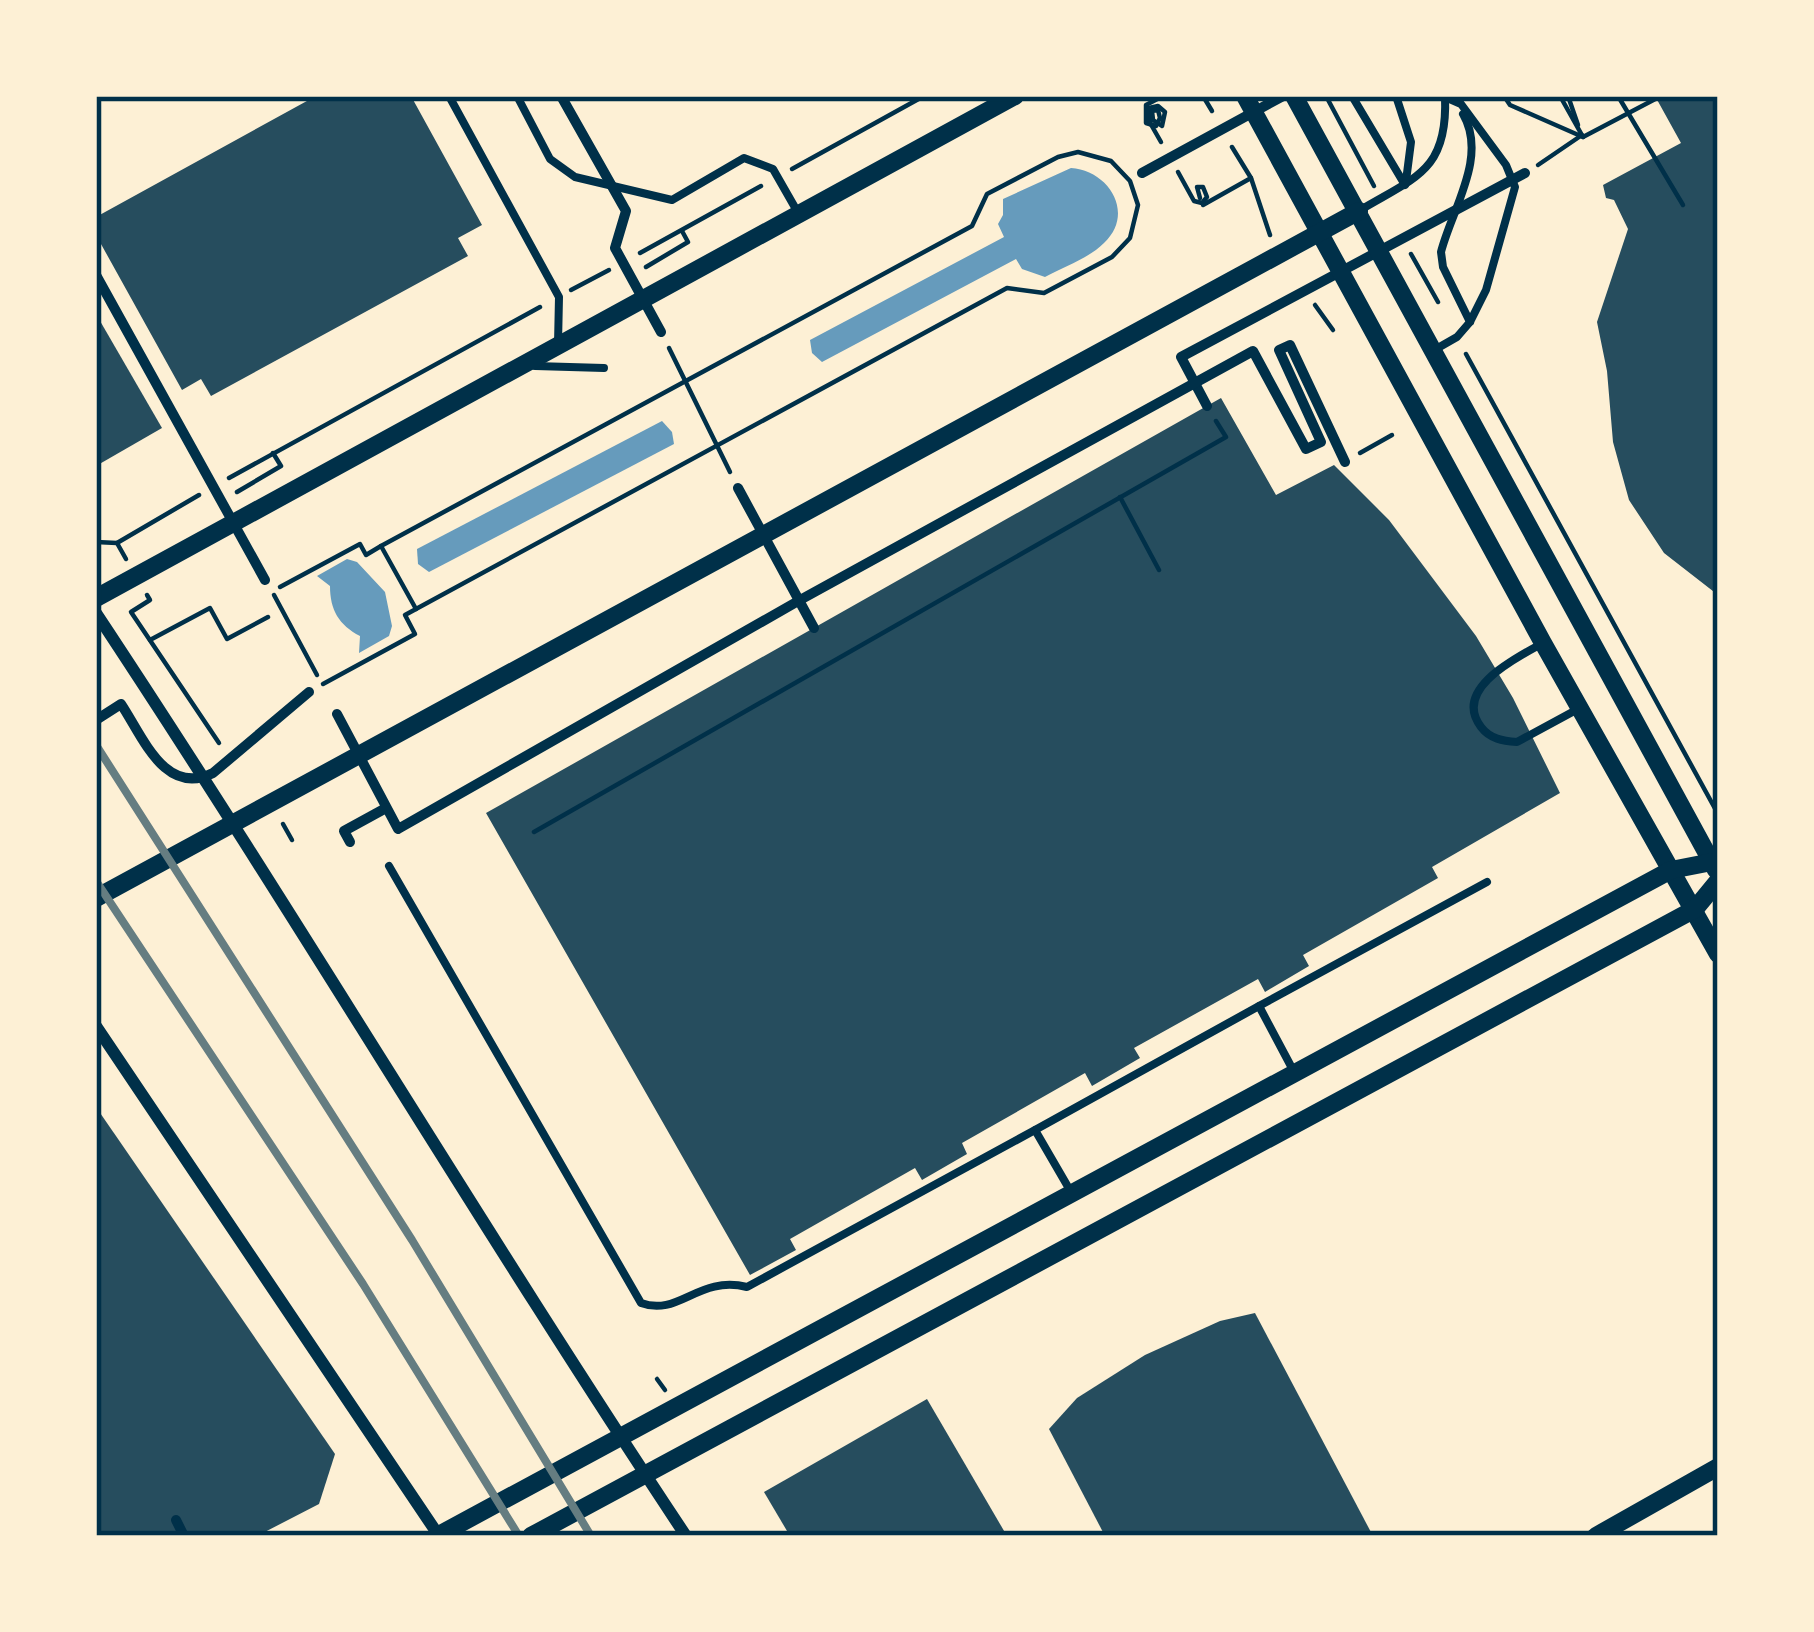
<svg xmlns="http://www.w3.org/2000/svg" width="1814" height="1632" font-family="Arial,sans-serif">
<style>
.water{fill:#669bbc}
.building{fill:#264d5e}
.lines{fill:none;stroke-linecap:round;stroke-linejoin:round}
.path{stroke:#003049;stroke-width:4.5}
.service{stroke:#003049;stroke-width:8}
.pedestrian{stroke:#003049;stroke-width:10}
.minor{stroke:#003049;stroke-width:12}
.tertiary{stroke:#003049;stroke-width:18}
.rail{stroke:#657d81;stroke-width:8}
.neatline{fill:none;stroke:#003049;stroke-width:4.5}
</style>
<rect width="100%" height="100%" fill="#fdf0d5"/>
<g class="water">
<path d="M 1071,168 C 1108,170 1136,213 1104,243 C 1089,258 1064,267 1045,277 L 1022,269 L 1016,259 L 822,362 L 812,353 L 810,340 L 1004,237 L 998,224 L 1003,215 L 1003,199 Z"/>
<polygon points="662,421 672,432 674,444 429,572 418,564 417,549"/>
<path d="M 347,559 L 357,562 L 385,592 L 392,626 L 389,636 L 359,653 L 360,636 C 339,625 330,610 330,586 L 317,576 Z"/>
</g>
<g class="building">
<polygon points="316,96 411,96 482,225 458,238 468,256 211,396 201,379 182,390 96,235 96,217"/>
<polygon points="1655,96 1718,96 1718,595 1664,553 1629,500 1613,442 1607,371 1597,322 1628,229 1614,200 1606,198 1603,185 1681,143"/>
<polygon points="96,314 162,428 96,466"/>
<polygon points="1221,398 1276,495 1334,465 1389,520 1476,636 1513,698 1560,793 1432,867 1438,878 1303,955 1309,966 1265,992 1258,979 1134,1048 1140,1058 1092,1086 1085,1073 962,1143 967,1154 922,1180 915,1168 790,1239 796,1250 750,1275 486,813"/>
<polygon points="96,1107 335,1454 319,1504 257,1536 96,1536"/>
<polygon points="1255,1313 1373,1536 1105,1536 1049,1429 1077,1398 1145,1355 1220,1321"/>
<polygon points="927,1399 1007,1536 790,1536 764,1492"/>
</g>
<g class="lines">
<g class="path">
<polyline points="1203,96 1212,111"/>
<polyline points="1326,96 1374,186"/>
<polyline points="1504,96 1510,105 1583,137"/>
<polyline points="1560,96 1583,137 1661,96"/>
<polyline points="1568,96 1578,125"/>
<polyline points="1618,96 1683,205"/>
<polyline points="1153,120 1162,126 1165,112 1158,106 1149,108 1149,121 1161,142"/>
<polyline points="1153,120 1152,111 1158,110 1160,118 1156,126 1146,123 1146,105 1163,96"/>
<polyline points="1232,147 1251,178 1270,235"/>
<polygon points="1078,152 1111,161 1130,181 1138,205 1130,238 1112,257 1044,293 1007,288 416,609 381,546 972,226 987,194 1058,157"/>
<polyline points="1538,165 1582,135"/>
<polyline points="792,169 924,96"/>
<polyline points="1178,172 1194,201 1202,203 1207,197 1203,187 1197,187 1200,198"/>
<polyline points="1203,205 1251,178"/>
<polyline points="640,253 761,186"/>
<polyline points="1411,254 1438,302"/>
<polyline points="646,267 688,242 682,231"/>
<polyline points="571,290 609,270"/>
<polyline points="1315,305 1333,330"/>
<polyline points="669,348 730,472"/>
<polyline points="1466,354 1718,814"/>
<polyline points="1360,453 1392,435"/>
<polyline points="229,478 540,307"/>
<polyline points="237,492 281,466 273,453"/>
<polyline points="1120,497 1159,570"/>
<polyline points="96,542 117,543 126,559"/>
<polyline points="117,543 199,495"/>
<polyline points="280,587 360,544 366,555 381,546"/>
<polyline points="147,595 150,600 131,612 219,743"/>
<polyline points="274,595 317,675"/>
<polyline points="150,640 210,608 227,639 268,617"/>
<polyline points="323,684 415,634 405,615 416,609"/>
<polyline points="283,824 292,840"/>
<polyline points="534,832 1226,437 1216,421"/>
<polyline points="657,1379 665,1390"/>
</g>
<g class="service">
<polyline points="449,96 559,297 558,344"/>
<polyline points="517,96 550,159 575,177 672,200 744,158 773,169 797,211"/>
<polyline points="1352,96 1405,185"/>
<polyline points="1396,96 1411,142 1406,181"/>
<path d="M 1463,114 C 1488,157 1452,209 1441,252 L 1443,267 L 1470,322"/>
<path d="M 1362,209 C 1416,177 1448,170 1445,97"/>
<polyline points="1436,349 1457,337 1470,322 1486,290 1515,187 1506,165 1461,104 1445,97"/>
<polyline points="535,366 604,368"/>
<path d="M 1543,643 C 1516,658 1452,689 1481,727 C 1490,739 1503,741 1517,742 L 1578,709"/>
<path d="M 389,866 L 641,1303 C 679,1317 698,1275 747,1287 L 1035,1130 L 1071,1192"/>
<polyline points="1259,1006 1487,882"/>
<polyline points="1035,1130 1259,1006 1293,1070"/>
</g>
<g class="pedestrian">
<polyline points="561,96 626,211 615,248 661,332"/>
<polyline points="1142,173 1283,96"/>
<polyline points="96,275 265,580"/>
<polyline points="1207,406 1181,357 1525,173"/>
<polyline points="738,488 814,628"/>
<polyline points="337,714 398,829 800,600 1253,351 1306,449 1321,442 1279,350 1290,345 1345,462"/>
<path d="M 96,720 L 121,704 C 143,737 165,797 213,773 L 309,692"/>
<polyline points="350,842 344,831 386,808"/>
<polyline points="176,1520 184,1536"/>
</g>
<g class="minor">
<path d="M 96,613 C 298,918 484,1232 686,1536"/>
<polyline points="96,1026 439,1536"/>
</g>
<g class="tertiary">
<polyline points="1245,96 1543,643 1718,954"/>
<polyline points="1294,96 1716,870"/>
<polyline points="96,598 1015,96"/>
<polyline points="96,898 1359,211"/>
<polyline points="437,1536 1671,870 1712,862"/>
<polyline points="531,1536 1695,909 1718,881"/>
<polyline points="1596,1536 1718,1467"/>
</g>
<g class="rail">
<polyline points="96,745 412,1240 591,1536"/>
<polyline points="96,881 363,1284 519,1536"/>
</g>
</g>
<rect width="1814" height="1632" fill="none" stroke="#fdf0d5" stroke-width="198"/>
<rect x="99" y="99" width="1616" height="1434" class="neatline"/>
</svg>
